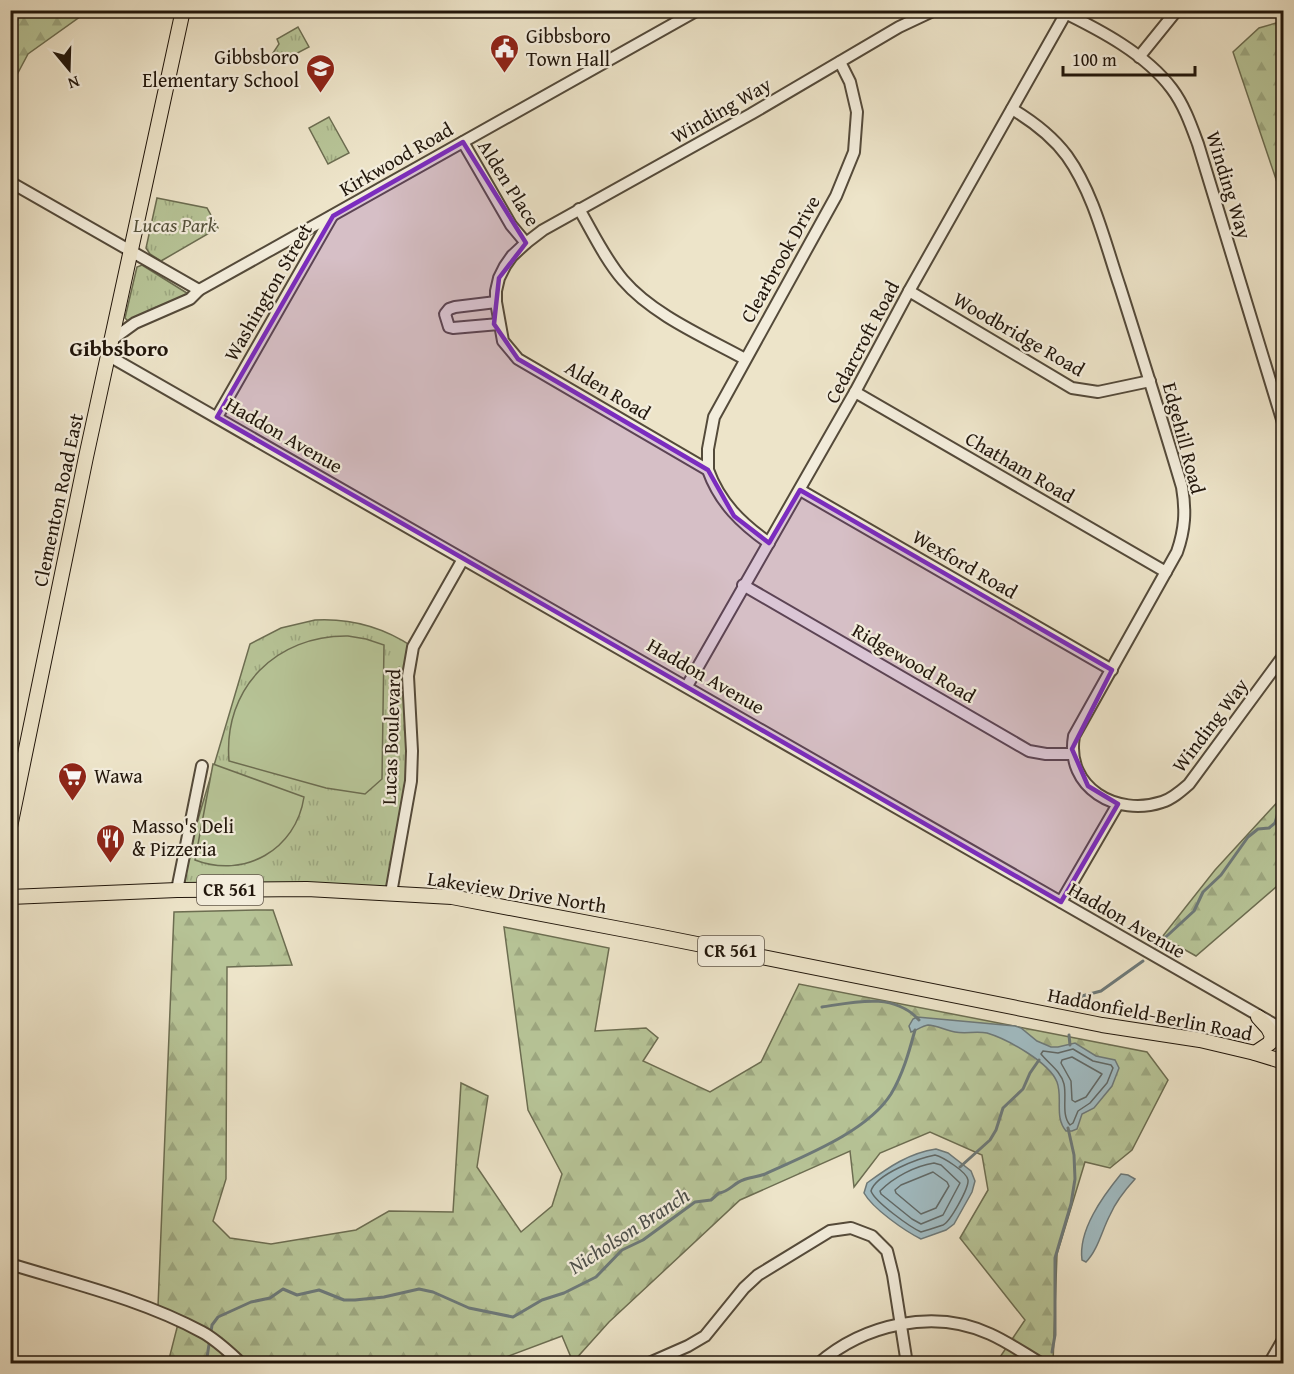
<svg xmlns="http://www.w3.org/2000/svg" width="1294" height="1374" font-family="'Gentium Book Plus',serif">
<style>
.grass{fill:url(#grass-tufts);stroke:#6c6d51;stroke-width:1.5}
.forest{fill:url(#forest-firs);stroke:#6c6d51;stroke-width:1.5}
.pitch{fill:#b7c497;stroke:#6c6d51;stroke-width:1.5}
.water{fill:#a0bbc2;stroke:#6d7979;stroke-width:1.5}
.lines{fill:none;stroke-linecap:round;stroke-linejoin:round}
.shore{stroke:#606866;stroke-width:1.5}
.stream{stroke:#6d7979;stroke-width:3}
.minor-casing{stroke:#544a3a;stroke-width:14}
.major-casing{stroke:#21160b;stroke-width:16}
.minor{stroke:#f3eddc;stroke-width:10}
.major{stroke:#ede4c9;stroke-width:14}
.marked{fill:#7b2cbf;fill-opacity:0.2;stroke:#7b2cbf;stroke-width:4.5;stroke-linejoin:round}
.labels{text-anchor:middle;stroke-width:4.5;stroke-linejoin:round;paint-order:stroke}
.shield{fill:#f3eddc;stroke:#60564a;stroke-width:1.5}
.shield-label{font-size:18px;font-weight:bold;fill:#21160b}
.poi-label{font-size:20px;fill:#21160b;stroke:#f3eddc;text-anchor:start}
.street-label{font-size:20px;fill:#21160b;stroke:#f3eddc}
.park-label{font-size:20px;font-style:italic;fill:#56533c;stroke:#f3eddc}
.water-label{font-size:21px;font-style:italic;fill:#4d504b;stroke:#f3eddc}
.quarter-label{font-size:22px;font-weight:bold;fill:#21160b;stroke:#f3eddc}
</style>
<defs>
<pattern id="grass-tufts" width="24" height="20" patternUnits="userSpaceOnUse" patternTransform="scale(1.5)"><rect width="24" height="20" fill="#b7c497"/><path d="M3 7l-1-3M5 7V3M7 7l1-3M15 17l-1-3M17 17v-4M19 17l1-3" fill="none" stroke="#9da881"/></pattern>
<pattern id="forest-firs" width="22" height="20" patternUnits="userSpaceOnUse" patternTransform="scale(1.5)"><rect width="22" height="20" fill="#b7c497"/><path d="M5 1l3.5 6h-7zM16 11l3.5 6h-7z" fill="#9da881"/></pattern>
</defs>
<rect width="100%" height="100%" fill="#ede4c9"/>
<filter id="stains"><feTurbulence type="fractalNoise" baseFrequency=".00333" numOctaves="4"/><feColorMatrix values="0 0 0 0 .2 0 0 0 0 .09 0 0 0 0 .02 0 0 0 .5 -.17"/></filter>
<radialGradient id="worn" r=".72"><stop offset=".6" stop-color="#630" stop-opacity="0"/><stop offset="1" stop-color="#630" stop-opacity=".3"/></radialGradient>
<g class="grass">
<polygon points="298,27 309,47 288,58 287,56 276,57 273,53 279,44 277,39"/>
<polygon points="329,117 349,153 328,164 309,128"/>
<polygon points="157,198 207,208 218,228 161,261 150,254 146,248"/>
<polygon points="142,265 190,295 129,322 125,318 136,271 137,267"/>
<path d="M 315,620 C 351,618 383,627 413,647 L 412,751 L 391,893 L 177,890 L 250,644 L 281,628 Z"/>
</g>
<g class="forest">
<polygon points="11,10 88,10 88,11 28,54 11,86"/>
<polygon points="1283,21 1284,21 1283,200 1233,52 1259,28"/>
<polygon points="1283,796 1283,881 1196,956 1162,937 1215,870"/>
<polygon points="259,910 273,910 292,965 227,967 226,1179 213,1221 230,1238 271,1244 356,1230 389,1211 453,1212 461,1083 488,1096 477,1167 521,1232 552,1206 562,1174 528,1110 504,927 609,948 595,1031 646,1028 658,1038 643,1061 710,1092 761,1062 799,984 1147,1052 1168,1080 1132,1150 1110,1168 1085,1162 1057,1254 1053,1363 996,1363 1025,1320 960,1238 988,1190 982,1155 930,1132 880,1153 854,1187 850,1151 740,1200 609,1322 573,1362 562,1336 490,1363 168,1363 180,1316 158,1306 174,912"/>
</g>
<g class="pitch">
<path d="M 348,636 L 366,639 L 384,645 L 382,779 L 365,794 L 326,788 L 229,761 C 223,688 276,635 348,636 Z"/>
<path d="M 213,764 L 304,797 C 296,850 244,879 195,860 Z"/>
</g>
<g class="water">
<path d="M 917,1017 L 1015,1026 L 1021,1028 L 1037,1041 L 1051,1047 L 1058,1047 L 1075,1043 L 1096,1056 L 1115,1060 L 1119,1068 L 1112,1086 L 1094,1108 L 1082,1114 L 1077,1129 L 1072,1131 L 1066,1131 C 1054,1117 1063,1098 1057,1082 C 1049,1062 1007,1039 987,1033 C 976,1031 965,1034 955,1032 C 946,1031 937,1025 928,1025 C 922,1026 917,1030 911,1032 L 909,1026 L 913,1019 Z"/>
<path d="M 936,1149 L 948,1153 L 971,1171 L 975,1181 L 972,1192 L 954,1224 L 946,1230 L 921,1239 C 905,1231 873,1209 864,1193 L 867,1183 C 889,1167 909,1153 936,1149 Z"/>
<path d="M 1121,1174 L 1128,1175 L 1135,1179 C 1125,1190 1116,1201 1110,1215 C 1102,1230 1098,1250 1086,1262 L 1082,1260 C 1078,1230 1103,1196 1121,1174 Z"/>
</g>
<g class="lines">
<g class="shore">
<path d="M 1073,1049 L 1093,1061 L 1111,1065 L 1113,1068 L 1107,1083 L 1090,1103 L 1078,1111 L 1073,1123 L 1070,1125 C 1061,1115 1067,1097 1064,1084 C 1061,1071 1048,1063 1041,1054 L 1043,1051 L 1058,1053 Z"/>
<polygon points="1072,1057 1102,1074 1086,1097 1075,1102 1072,1100 1071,1081 1061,1063 1062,1060"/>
<path d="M 935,1155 C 943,1157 967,1172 968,1180 C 969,1188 950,1222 943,1225 C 937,1227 928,1230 921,1232 C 910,1227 875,1202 871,1191 C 876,1174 919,1158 935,1155 Z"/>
<path d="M 934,1163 L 941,1165 L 960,1183 L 943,1215 L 921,1224 L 912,1219 L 881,1194 L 880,1191 C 894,1177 915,1166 934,1163 Z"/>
<polygon points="933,1172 947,1182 949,1186 936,1208 921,1214 896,1193 895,1190 901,1185"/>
</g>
<g class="stream">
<polyline points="10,33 17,20 19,10"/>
<polyline points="1156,946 1194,911 1203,892 1221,875 1248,837 1258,829 1269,828 1275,823 1280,806 1284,803"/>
<path d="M 822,1007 C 855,1002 894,992 919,1020"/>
<polyline points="1076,1008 1077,1002 1082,996 1101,991 1143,961"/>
<polyline points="1069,1035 1070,1045"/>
<polyline points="960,1167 990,1140 996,1130 1003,1108 1023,1089 1030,1073 1039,1060"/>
<polyline points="1052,1352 1055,1335 1055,1258 1071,1204 1075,1179 1074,1155 1068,1128"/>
<path d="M 206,1364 L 212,1325 L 218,1317 L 251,1302 L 270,1298 L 283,1289 L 297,1295 L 319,1290 L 344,1300 L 355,1300 L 384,1297 L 419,1289 L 433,1292 L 469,1308 L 513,1317 L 542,1300 L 564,1293 L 596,1277 L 622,1250 L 643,1240 L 695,1202 L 711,1200 L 719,1193 C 729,1192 734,1183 743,1180 C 750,1177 758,1177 765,1174 C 804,1156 867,1132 891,1094 C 903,1074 909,1052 915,1030"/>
</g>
<defs>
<g id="minor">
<path d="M 1061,11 C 1100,30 1146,54 1172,89 C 1184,105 1191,125 1198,144 L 1284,426"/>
<polyline points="1139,57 1177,10"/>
<path d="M 1012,109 C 1032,121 1053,137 1067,156 C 1094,194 1105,243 1120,287 C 1141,353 1162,420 1182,487 C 1186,511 1185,529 1177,552 L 1074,736 C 1065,788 1117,817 1162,802 C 1172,799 1181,791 1189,784 L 1284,655"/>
<polyline points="463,142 511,225 526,243"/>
<polyline points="10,182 199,290"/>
<path d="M 579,209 C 593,233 605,259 623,280 C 653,315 705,337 745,359"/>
<polyline points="909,291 1072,388 1098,392 1150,381"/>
<polyline points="496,302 455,307 449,309 445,314 449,327 453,328 499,324"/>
<polyline points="113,339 135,323 190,299 199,290 267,252 698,10"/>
<polyline points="109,356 1284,1030"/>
<polyline points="855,392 1166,572"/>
<polyline points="217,417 332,216"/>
<polyline points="708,470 708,449 714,417 836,196 854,152 857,112 850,82 840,62"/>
<polyline points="800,490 1112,670"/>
<path d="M 769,543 C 741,523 720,503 708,470 L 518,359 L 503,341 L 496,302 L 496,291 L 499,278 L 505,266 L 512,256 L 526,243 L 543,230 L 751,114 L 899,27 L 935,10"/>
<polyline points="743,585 1029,751 1046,754 1072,754"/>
<polyline points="687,686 855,392 909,291 1066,13"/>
<polyline points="177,890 202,766"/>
<polyline points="391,893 411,781 412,751 408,676 413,647 463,559"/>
<polyline points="1061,902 1118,804"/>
<path d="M 10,1264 C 75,1284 143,1300 202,1332 C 217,1340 230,1353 242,1364"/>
<polyline points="647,1364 688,1346 705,1336 744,1288 758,1275 830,1231 851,1228 872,1236 887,1251 893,1275 907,1364"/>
<path d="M 818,1364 C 864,1324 934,1308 990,1334 C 1008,1342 1025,1354 1042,1364"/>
<polyline points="1269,1364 1284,1338"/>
</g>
<g id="major">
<polyline points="10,827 86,457 183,10"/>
<polyline points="10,897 177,890 307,889 452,897 652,935 1102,1025 1200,1040 1255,1053 1284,1062"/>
<polyline points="1255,1053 1270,1043 1272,1036 1268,1028 1258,1017"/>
</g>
</defs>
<use href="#minor" class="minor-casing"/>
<use href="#major" class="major-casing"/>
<use href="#minor" class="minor"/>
<use href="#major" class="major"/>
</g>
<path class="marked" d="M 463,142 L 526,243 L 499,278 L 494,324 L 518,359 L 708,470 L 734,516 L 769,543 L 800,490 L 1112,670 L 1072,749 L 1088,786 L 1118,804 L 1061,902 L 217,417 L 333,216 Z"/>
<defs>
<symbol id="civic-pin" viewBox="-11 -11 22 30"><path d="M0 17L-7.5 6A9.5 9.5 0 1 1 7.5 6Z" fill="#8f2418" stroke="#f3eddc"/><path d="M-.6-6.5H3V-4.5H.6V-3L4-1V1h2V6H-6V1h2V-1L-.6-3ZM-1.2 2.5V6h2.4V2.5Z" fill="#fff"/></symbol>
<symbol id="school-pin" viewBox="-11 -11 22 30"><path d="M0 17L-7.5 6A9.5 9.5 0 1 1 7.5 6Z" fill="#8f2418" stroke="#f3eddc"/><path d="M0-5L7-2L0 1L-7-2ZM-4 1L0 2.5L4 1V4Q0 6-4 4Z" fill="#fff"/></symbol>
<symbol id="supermarket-pin" viewBox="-11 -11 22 30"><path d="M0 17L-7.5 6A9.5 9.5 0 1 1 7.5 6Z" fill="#8f2418" stroke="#f3eddc"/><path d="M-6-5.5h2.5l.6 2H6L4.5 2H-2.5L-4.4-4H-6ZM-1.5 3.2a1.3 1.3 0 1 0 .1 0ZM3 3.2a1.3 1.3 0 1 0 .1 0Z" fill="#fff"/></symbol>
<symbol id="restaurant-pin" viewBox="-11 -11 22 30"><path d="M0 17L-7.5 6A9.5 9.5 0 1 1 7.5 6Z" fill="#8f2418" stroke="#f3eddc"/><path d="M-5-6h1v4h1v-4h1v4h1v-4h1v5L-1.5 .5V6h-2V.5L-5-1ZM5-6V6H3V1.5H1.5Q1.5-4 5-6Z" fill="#fff"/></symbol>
</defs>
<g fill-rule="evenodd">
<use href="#civic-pin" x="488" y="32" width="33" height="45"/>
<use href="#school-pin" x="304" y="52" width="33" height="45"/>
<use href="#supermarket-pin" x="56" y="760" width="33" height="45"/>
<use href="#restaurant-pin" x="94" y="822" width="33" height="45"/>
</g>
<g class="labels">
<g class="shield">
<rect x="197" y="875" width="66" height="30" rx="4.5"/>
<rect x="698" y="936" width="66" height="30" rx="4.5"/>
</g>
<g class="shield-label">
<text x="230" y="896">CR 561</text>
<text x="731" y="957">CR 561</text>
</g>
<g class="poi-label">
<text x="526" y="43">Gibbsboro<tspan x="526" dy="23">Town Hall</tspan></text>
<text x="299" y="64" text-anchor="end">Gibbsboro<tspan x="299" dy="23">Elementary School</tspan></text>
<text x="94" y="783">Wawa</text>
<text x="132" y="833">Masso's Deli<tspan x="132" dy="23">&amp; Pizzeria</tspan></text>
</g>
<g class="street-label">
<text transform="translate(721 110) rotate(-30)" y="7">Winding Way</text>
<text transform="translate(396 159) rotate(-30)" y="7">Kirkwood Road</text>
<text transform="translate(509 183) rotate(58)" y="7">Alden Place</text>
<text transform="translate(1229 185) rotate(73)" y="7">Winding Way</text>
<text transform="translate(780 259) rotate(-61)" y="7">Clearbrook Drive</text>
<text transform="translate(268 292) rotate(-60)" y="7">Washington Street</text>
<text transform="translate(1019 334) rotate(30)" y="7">Woodbridge Road</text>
<text transform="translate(862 342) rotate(-62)" y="7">Cedarcroft Road</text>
<text transform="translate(608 390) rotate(31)" y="7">Alden Road</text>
<text transform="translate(284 435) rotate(30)" y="7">Haddon Avenue</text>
<text transform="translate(1184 438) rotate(75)" y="7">Edgehill Road</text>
<text transform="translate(1020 467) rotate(30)" y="7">Chatham Road</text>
<text transform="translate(58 500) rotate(-78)" y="7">Clementon Road East</text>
<text transform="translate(965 564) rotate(30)" y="7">Wexford Road</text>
<text transform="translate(914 663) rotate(30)" y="7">Ridgewood Road</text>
<text transform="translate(706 676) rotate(30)" y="7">Haddon Avenue</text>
<text transform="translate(1210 725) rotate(-53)" y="7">Winding Way</text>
<text transform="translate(391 737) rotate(-88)" y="7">Lucas Boulevard</text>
<text transform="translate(517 892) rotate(9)" y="7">Lakeview Drive North</text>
<text transform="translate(1127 920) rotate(30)" y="7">Haddon Avenue</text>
<text transform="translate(1150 1014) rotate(11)" y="7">Haddonfield-Berlin Road</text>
</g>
<g class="park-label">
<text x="175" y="232">Lucas Park</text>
</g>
<g class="water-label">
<text transform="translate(629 1231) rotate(-33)" y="7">Nicholson Branch</text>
</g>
<g class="quarter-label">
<text x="119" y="356">Gibbsboro</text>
</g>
</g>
<rect width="1294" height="1374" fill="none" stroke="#ede4c9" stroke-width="36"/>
<rect x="12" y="12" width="1270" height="1350" fill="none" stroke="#21160b" stroke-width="3"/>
<rect x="18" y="18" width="1258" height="1338" fill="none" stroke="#21160b" stroke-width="1.5"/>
<g transform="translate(69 69) rotate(161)" stroke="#f3eddc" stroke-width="4.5" paint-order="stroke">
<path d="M0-4.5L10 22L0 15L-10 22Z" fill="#21160b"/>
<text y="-9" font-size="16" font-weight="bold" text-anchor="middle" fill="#21160b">N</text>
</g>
<path d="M1063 66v9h132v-9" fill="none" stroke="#21160b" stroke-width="3"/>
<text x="1072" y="66" font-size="18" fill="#21160b" stroke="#f3eddc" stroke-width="4.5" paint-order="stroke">100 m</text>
<rect width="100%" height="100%" filter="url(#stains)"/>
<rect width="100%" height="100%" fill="url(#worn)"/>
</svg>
